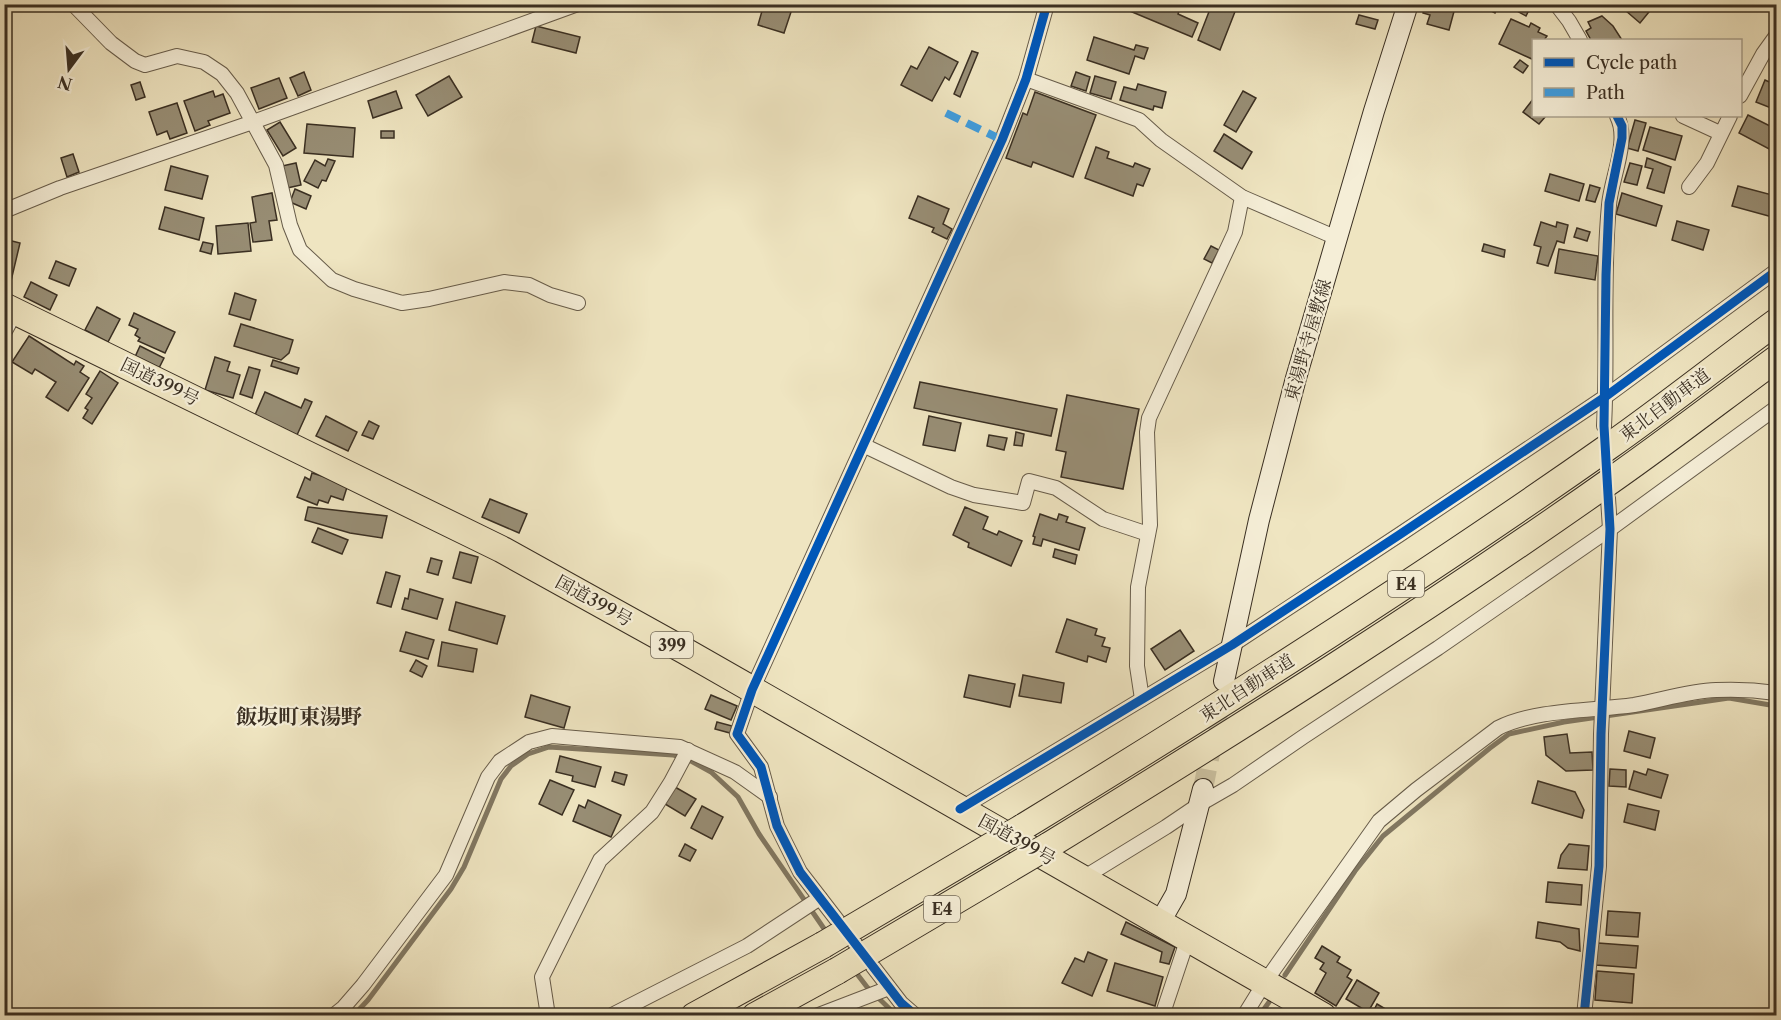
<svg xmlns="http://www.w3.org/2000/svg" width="1781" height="1020" font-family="'Libre Caslon Text','Noto Serif JP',serif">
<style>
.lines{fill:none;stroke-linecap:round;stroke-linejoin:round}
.stream{stroke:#817761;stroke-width:5}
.building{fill:#988e75;stroke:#3a2f22;stroke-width:1.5}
.secondary-tunnel{stroke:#cbc1a1;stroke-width:20;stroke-dasharray:20 10;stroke-linecap:butt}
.street-casing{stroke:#675c4a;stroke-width:16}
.secondary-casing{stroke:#3a2f22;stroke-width:22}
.highway-casing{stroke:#3a2f22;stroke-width:28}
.street{stroke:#f5eed7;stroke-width:14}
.secondary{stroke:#f5eed7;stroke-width:20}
.highway{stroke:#efe5c1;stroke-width:26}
.highway-bridge-casing{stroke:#3a2f22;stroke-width:28;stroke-linecap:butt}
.highway-bridge{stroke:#efe5c1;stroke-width:26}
.quiet{stroke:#3e9de0;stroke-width:8;stroke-dasharray:15 8;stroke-linecap:butt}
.cycleway-casing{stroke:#f5eed7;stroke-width:13}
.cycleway{stroke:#0057b8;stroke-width:9}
.labels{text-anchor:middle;stroke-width:4.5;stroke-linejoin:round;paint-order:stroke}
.shield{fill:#f5eed7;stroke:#726858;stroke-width:1.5}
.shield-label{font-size:16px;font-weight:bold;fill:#3a2f22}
.street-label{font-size:18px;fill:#3a2f22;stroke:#f5eed7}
.quarter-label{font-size:21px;font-weight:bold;fill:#3a2f22;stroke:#f5eed7}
</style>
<rect width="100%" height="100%" fill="#efe5c1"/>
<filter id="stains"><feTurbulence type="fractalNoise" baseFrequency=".00333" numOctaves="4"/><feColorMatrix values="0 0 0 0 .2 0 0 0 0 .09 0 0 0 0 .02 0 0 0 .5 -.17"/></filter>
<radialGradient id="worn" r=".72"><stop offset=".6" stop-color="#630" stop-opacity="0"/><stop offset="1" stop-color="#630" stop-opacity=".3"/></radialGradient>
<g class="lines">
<g class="stream">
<polyline points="854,970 867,987 897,1016"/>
<polyline points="1285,975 1355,871 1383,836 1490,748 1509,734 1564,722 1729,698 1776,706"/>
<polyline points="353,1016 368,1000 451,889 464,867 501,779 511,766 528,754 549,747 673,755 691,761 711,772 738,797 759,834 827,933"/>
<polyline points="1259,1016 1272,998"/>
</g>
</g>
<g class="building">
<polygon points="764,4 780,4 792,9 784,33 758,25"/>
<polygon points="1113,4 1181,4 1178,14 1198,23 1192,37"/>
<polygon points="1212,4 1238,4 1220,50 1198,40"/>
<polygon points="1425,4 1456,4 1449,30 1427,24 1430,15 1423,13"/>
<polygon points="1478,4 1499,4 1495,13"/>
<polygon points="1504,4 1532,4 1526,16"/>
<polygon points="1618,4 1650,4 1653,7 1640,23"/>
<polygon points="1359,15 1378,20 1375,29 1356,24"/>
<polygon points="1602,16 1613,26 1622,40 1591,40 1586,31 1591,28 1588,22"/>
<polygon points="1511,19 1529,27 1531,23 1540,28 1538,32 1547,36 1544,40 1534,40 1534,60 1499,44"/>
<polygon points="536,26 580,37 576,53 532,42"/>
<polygon points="1094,37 1134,50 1136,45 1148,48 1144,59 1135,56 1129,74 1087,60"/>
<polygon points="929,47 958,62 949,80 945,77 932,101 901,85 911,66 917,69"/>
<polygon points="972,51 978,53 960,97 954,94"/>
<polygon points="1520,60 1528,66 1523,73 1514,67"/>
<polygon points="304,72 311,90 298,96 290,78"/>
<polygon points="1076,72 1090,77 1086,91 1071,86"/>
<polygon points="449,76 462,97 428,116 416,95"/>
<polygon points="1095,76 1116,82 1111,99 1090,93"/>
<polygon points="279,78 287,98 259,109 251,88"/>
<polygon points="1765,80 1776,85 1776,110 1756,102"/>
<polygon points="140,82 145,97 136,100 131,85"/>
<polygon points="1138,84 1166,92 1162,108 1154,106 1153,110 1120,100 1124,87 1136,90"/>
<polygon points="213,91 215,97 223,94 230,113 208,121 210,125 195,131 184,101"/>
<polygon points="396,91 402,108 373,118 368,101"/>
<polygon points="1243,91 1256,98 1236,132 1224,125"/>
<polygon points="1035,92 1096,115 1073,177 1033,162 1031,167 1006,158 1023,113 1027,115"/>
<polygon points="1534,98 1534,116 1546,116 1539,124 1523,112"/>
<polygon points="177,103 187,133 170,139 167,131 157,135 149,112"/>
<polygon points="1748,115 1776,129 1776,139 1771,150 1739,133"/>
<polygon points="1635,120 1646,123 1638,151 1627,148"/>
<polygon points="280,122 296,148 283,156 267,130"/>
<polygon points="307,124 355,128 353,157 304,153"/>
<polygon points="1650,127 1682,136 1675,160 1643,150"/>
<rect x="381" y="131" width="13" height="7"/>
<polygon points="1224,134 1252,152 1242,169 1214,151"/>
<polygon points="1096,147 1109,152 1107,158 1133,167 1135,163 1150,169 1143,186 1137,184 1133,196 1085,178"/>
<polygon points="73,154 79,172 67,177 61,158"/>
<polygon points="1647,158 1671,167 1664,193 1647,188 1653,169 1645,167"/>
<polygon points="328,159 335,161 326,181 322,180 318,188 304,181 315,160 325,166"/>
<polygon points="296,163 301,185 287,188 282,166"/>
<polygon points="1630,163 1642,166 1637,185 1624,182"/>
<polygon points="171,166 208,176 202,199 165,190"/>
<polygon points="1550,174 1584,184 1579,201 1545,191"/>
<polygon points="1590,185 1600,188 1595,202 1586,200"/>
<polygon points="1738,186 1776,196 1776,218 1732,206"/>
<polygon points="295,189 311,196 306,209 290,202"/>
<polygon points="272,193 277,220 269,221 272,240 253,242 250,223 256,222 252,197"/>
<polygon points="1622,193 1662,206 1656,226 1616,214"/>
<polygon points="918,196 949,209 943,224 952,229 947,239 932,232 934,228 909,218"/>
<polygon points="165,207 204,218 199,240 159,229"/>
<polygon points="1677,221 1709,230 1703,250 1672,240"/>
<polygon points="1541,222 1556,227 1557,222 1568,225 1564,243 1557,241 1548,266 1537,263 1541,247 1534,245"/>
<polygon points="248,223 251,251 218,254 216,226"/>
<polygon points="1577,228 1590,232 1587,241 1574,237"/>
<polygon points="8,240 20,243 11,281 4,280 4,251"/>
<polygon points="203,242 213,244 211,254 200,251"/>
<polygon points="1484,244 1505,250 1504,257 1482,251"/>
<polygon points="1211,246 1219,250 1212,263 1204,259"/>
<polygon points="1559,249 1598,256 1595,280 1555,273"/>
<polygon points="56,261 76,269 69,286 49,278"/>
<polygon points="31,282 57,295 50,310 24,297"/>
<polygon points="235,293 256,300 250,320 229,314"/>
<polygon points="97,307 120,319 108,342 85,330"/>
<polygon points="134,313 175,332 165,353 138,341 140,338 135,335 138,329 129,325"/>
<polygon points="241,324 293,340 289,353 281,360 234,346"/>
<polygon points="29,336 74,365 76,361 84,366 80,372 89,378 68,411 46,397 56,382 35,369 32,374 12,362"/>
<polygon points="140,346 164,358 159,368 135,357"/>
<polygon points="215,357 230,362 227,371 240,375 233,398 205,390"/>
<polygon points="273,360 299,368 297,374 271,366"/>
<polygon points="249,367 260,370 252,398 240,394"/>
<polygon points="100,371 118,383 92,424 83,418 88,410 85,408 92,398 86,394"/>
<polygon points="920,382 1057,409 1051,436 914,408"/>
<polygon points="265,392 301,408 305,399 312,402 297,435 255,415"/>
<polygon points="1067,395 1139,409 1123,489 1061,477 1066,452 1056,450"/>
<polygon points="326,416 357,432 348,451 316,436"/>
<polygon points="929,416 961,423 955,451 923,445"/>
<polygon points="369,421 379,426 373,439 362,435"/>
<polygon points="1016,432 1024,434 1022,446 1014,445"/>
<polygon points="989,435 1007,438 1004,450 987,446"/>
<polygon points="312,473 348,484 343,500 331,496 328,503 319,500 317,505 297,497 305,477 310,480"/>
<polygon points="490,499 527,514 519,533 482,517"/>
<polygon points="308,507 387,516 382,538 350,533 305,520"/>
<polygon points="965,507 988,517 983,529 997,535 999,531 1022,541 1011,566 968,547 969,543 953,535"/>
<polygon points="1040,514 1057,520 1059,514 1068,517 1066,522 1085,528 1079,550 1043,539 1041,546 1033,544 1035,537 1033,536"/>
<polygon points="318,528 348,540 342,554 312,542"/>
<polygon points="1055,549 1077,555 1075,564 1053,557"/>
<polygon points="460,552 478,557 471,583 453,578"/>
<polygon points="431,558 442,561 438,575 427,572"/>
<polygon points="386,572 400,576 391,607 377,603"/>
<polygon points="410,589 443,599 437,619 402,609 405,598 408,599"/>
<polygon points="456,602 505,616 497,644 449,630"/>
<polygon points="1067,619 1097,629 1095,635 1105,638 1102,646 1110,648 1106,662 1088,656 1087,662 1056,652"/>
<polygon points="1180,630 1194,651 1165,670 1151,649"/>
<polygon points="406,632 434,640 428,659 400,651"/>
<polygon points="442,642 477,649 473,672 438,666"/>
<polygon points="416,660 427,666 422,677 410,671"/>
<polygon points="969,675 1015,684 1010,707 964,697"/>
<polygon points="1023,675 1064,683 1061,703 1019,696"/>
<polygon points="531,695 570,707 564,728 525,717"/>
<polygon points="711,695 737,706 731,720 705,709"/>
<polygon points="717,722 732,726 730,733 715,729"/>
<polygon points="1629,731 1655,738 1650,758 1624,751"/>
<polygon points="1567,734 1570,753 1592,752 1593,770 1566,771 1546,755 1544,737"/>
<polygon points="560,756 601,767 595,787 572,781 573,776 556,772"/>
<polygon points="1610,769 1626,770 1626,787 1609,786"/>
<polygon points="1648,769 1668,775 1661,798 1629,789 1634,771 1646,775"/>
<polygon points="615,772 627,775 624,785 612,781"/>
<polygon points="550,780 574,790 562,815 539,804"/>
<polygon points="1538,781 1575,792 1584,810 1582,818 1532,803"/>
<polygon points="675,787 696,799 685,816 665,804"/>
<polygon points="588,800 621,815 611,837 573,821 579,805 585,808"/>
<polygon points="1628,804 1659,811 1655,830 1624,822"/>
<polygon points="702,806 723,817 712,839 691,828"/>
<polygon points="685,844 696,850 690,861 679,856"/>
<polygon points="1569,844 1589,846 1587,870 1558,868 1561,855"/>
<polygon points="1548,882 1582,885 1581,905 1546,902"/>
<polygon points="1608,911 1640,913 1638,937 1606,935"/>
<polygon points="1126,922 1175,947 1169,964 1160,962 1162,952 1121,934"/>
<polygon points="1538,922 1579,929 1580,951 1568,948 1560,942 1536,938"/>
<polygon points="1598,943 1638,946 1636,968 1596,965"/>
<polygon points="1322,946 1340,957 1337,962 1351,970 1347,977 1352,980 1336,1006 1315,993 1326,973 1320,969 1324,963 1315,958"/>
<polygon points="1088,952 1107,960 1092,996 1062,983 1075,958 1084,962"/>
<polygon points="1115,963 1163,977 1155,1006 1107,991"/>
<polygon points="1597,971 1634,974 1632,1003 1595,1000"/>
<polygon points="1357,980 1379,993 1368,1012 1346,999"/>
<polygon points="1377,1004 1394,1014 1393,1016 1371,1016"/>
</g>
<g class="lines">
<polyline class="secondary-tunnel" points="1203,789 1221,698"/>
<defs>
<g id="street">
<polyline points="73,4 111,43 135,61 145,65 177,56 204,62 222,74 237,93 276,165 290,225 300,250 332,280 354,289 402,303 429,299 504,282 529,285 550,295 578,303"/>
<polyline points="1556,4 1569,21 1580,40"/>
<polyline points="1026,79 1139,120 1161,140 1242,197 1337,238"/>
<polyline points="1740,96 1763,54 1776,36"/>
<polyline points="1683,116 1720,133"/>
<polyline points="1689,187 1707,163 1730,116"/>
<polyline points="4,211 60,188 253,122 578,4"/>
<polyline points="4,333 16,311"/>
<path d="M 1604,426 C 1608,353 1602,279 1609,205 C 1611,178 1630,141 1617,116"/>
<polyline points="865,446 951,487 974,495 1023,503 1029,481 1056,488 1103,519 1148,534"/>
<polyline points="1142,699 1137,666 1138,587 1150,525 1147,432 1149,418 1235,232 1242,197"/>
<polyline points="960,809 1232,645 1399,535 1605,397 1776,271"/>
<polyline points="1083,878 1166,827 1200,804 1233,785 1303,737 1438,648 1610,529 1776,408"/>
<polyline points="333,1016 343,1008 363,985 446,875 488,777 500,761 529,742 552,736 680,747 735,772 770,797"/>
<polyline points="548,1016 542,977 600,860 652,812 671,782 688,750"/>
<polyline points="610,1016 747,946 820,898"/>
<polyline points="816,1016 889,988"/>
<polyline points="916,1016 901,1003 800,872 777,826 761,767 737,734 752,690 1002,140 1026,79 1047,4"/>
<polyline points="1162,1016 1188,938"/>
<path d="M 1244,1016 L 1265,982 L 1379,821 L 1416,790 L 1498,728 C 1536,709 1592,711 1634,705 C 1662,700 1689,691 1716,690 C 1737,689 1756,690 1776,693"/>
<polyline points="1584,1016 1599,866 1601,734 1610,529 1608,498"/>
</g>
<g id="secondary">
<polyline points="1224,681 1259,520 1296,378 1374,111 1408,4"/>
<polyline points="1160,922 1176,894 1203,789"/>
</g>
<g id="highway">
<polyline points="4,306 501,549 685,651 1323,1016"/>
<path d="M 1023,827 C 1221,706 1418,581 1608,447 C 1665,407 1720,363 1776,322"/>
<path d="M 1048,846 C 1240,728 1431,608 1616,477 C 1670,439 1723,398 1776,359"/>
<polyline points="694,1016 823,945"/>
<polyline points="755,1016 837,971"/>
</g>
</defs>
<use href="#street" class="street-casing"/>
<use href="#secondary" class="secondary-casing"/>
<use href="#highway" class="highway-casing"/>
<use href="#street" class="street"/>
<use href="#secondary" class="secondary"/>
<use href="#highway" class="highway"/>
<defs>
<g id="highway-bridge">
<polyline points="823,945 1023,827"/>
<polyline points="837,971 1048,846"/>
</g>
</defs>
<use href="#highway-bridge" class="highway-bridge-casing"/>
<use href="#highway-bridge" class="highway-bridge"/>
<polyline class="quiet" points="946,113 1002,140"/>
<defs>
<g id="cycleway">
<polyline points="960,809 1232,645 1399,535 1605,397 1776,271"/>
<polyline points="916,1016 901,1003 800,872 777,826 761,767 737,734 752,690 1002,140 1026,79 1047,4"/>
<polyline points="1584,1016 1599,866 1601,734 1610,529 1604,426 1606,275 1609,203 1622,138 1622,126 1617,116"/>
</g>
</defs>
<use href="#cycleway" class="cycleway-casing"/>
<use href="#cycleway" class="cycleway"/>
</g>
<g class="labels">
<g class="shield">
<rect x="1388" y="571" width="36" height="26" rx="4.5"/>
<rect x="651" y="632" width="42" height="26" rx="4.5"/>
<rect x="924" y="896" width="36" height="26" rx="4.5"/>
</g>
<g class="shield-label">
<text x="1406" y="590">E4</text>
<text x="672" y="651">399</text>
<text x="942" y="915">E4</text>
</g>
<g class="street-label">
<text transform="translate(1308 340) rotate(-74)" y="6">東湯野寺屋敷線</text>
<text transform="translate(160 382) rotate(26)" y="6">国道399号</text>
<text transform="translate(1665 405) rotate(-37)" y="6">東北自動車道</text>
<text transform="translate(594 601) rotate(29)" y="6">国道399号</text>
<text transform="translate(1247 688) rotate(-33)" y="6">東北自動車道</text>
<text transform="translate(1017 840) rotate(29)" y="6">国道399号</text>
</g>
<g class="quarter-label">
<text x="299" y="724">飯坂町東湯野</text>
</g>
</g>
<rect width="1781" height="1020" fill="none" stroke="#efe5c1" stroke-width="24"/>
<rect x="6" y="6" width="1769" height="1008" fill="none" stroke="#3a2f22" stroke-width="3"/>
<rect x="12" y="12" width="1757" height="996" fill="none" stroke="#3a2f22" stroke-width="1.5"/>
<rect x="1532" y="39" width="210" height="78" fill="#f5eed7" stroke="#aaa28f" stroke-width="1.5"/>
<rect x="1544" y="58" width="30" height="9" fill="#0057b8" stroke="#aaa28f" stroke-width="1.5"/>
<text x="1586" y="69" font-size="18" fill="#3a2f22">Cycle path</text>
<rect x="1544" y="88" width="30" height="9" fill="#3e9de0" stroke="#aaa28f" stroke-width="1.5"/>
<text x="1586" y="99" font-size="18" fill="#3a2f22">Path</text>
<g transform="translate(69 69) rotate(196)" stroke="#f5eed7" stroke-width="4.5" paint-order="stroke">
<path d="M0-4.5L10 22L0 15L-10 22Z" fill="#3a2f22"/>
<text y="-9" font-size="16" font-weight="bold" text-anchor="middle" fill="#3a2f22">N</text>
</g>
<rect width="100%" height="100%" filter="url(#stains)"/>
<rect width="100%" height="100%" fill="url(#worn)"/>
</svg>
